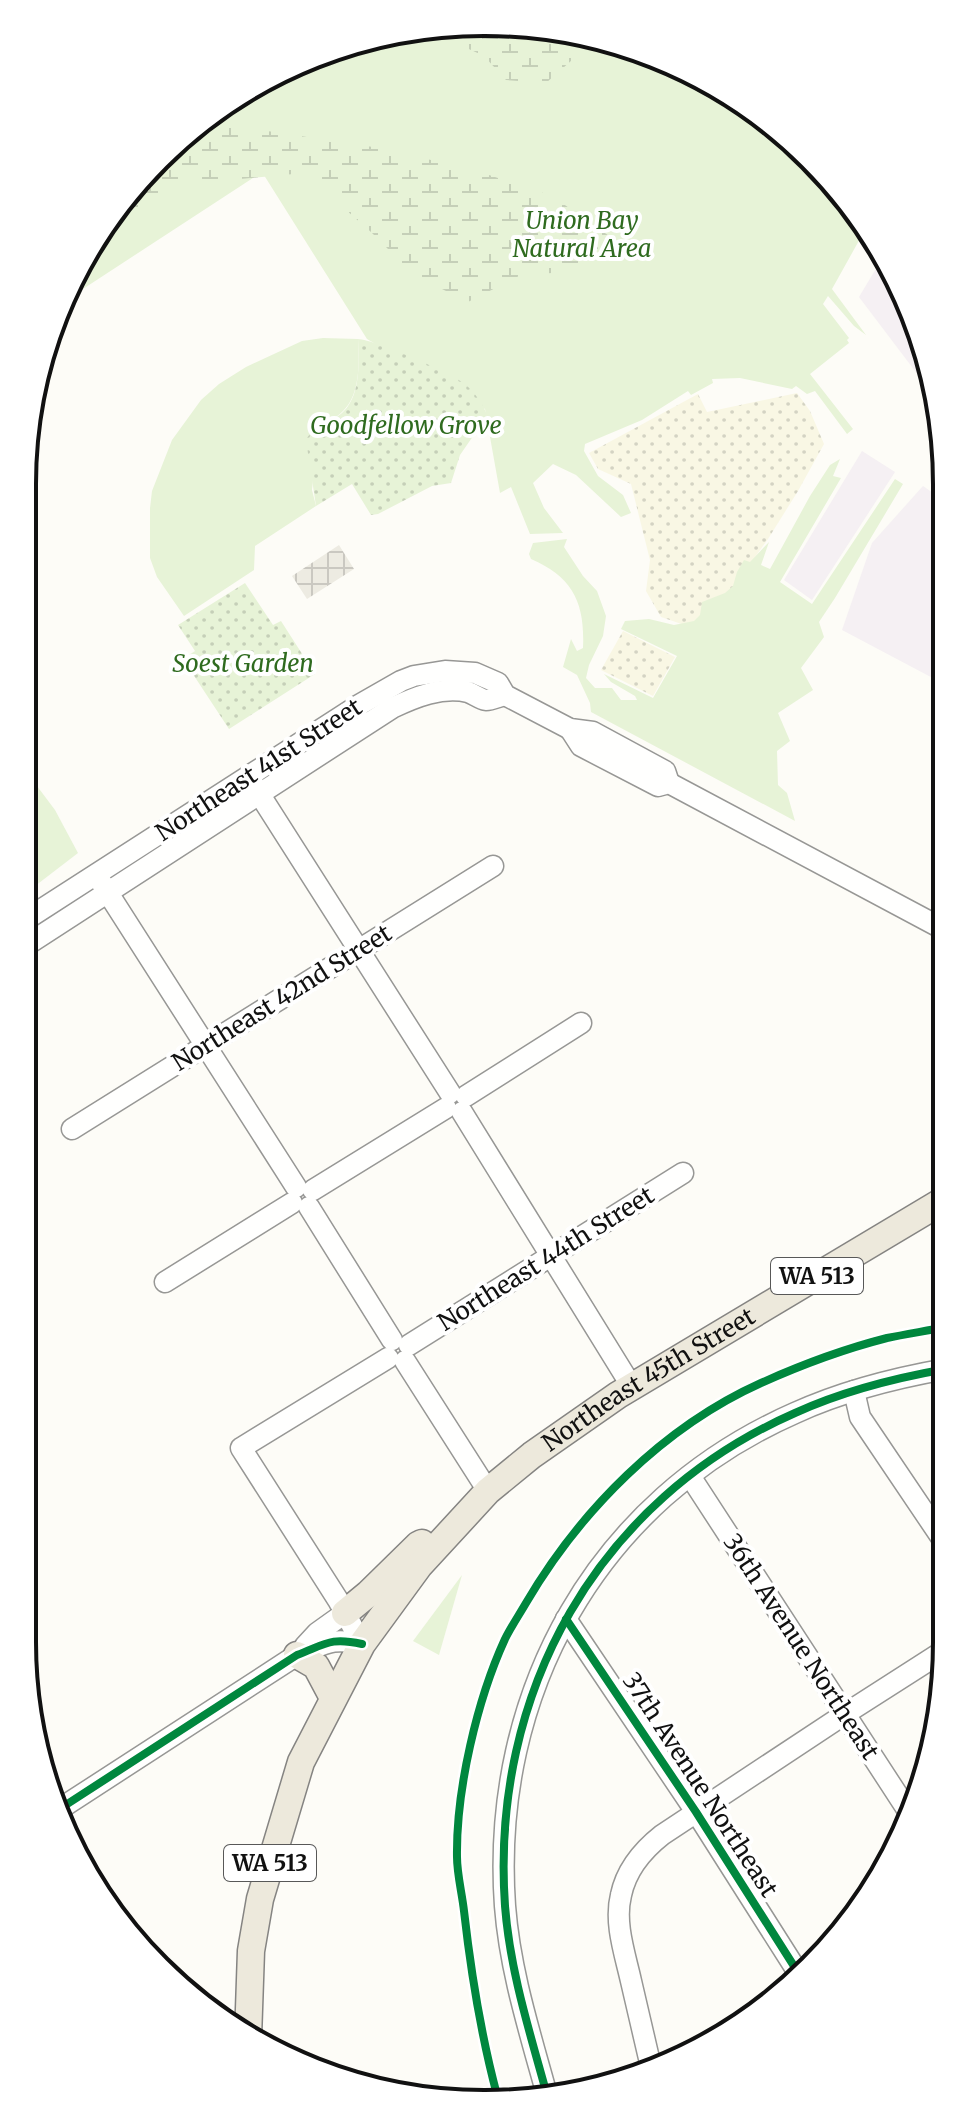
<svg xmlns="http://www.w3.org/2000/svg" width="969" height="2126" font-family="Merriweather,serif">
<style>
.industrial{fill:#f5f0f3}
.farmland{fill:url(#farmland-dots)}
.grass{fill:#e7f3d7}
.wetland{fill:url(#wetland-marsh)}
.garden{fill:url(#garden-dots)}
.plaza{fill:url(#plaza-grid)}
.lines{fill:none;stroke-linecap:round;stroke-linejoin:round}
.minor-casing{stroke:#979795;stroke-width:23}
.major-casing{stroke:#858482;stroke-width:29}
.minor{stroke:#fffffe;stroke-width:20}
.major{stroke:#ede9dc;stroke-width:26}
.cycleway-casing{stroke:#fff;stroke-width:13}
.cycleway{stroke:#00873e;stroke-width:8}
.labels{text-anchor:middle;stroke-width:8;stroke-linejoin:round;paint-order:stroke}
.shield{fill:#fff;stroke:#585858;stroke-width:2}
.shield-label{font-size:22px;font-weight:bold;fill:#111}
.park-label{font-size:24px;font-style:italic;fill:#2f6b1f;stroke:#fff}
.street-label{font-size:24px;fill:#111;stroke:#fff}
.rim{fill:none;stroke:#111;stroke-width:4}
</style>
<defs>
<pattern id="farmland-dots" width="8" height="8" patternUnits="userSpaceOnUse" patternTransform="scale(2)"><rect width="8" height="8" fill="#f9f7e4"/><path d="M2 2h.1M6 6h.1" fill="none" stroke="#d4d3c3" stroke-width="1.8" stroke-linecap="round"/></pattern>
<pattern id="wetland-marsh" width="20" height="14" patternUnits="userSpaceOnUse" patternTransform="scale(2)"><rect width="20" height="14" fill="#e7f3d7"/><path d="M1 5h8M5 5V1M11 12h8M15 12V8" fill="none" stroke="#c5cfb8"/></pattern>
<pattern id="garden-dots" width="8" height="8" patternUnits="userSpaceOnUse" patternTransform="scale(2)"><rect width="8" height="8" fill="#e7f3d7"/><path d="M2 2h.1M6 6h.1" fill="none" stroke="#c5cfb8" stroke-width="1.8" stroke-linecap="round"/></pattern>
<pattern id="plaza-grid" width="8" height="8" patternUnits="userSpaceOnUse" patternTransform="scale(2)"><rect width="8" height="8" fill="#edebe2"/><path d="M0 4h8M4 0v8" fill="none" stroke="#cac8c1"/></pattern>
</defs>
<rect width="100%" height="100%" fill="#fdfcf7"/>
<g class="industrial">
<polygon points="883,257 912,307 937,400 859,297"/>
<polygon points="862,451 895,472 812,600 784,580"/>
<polygon points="923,486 943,500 944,684 842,630 872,543"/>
</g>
<g class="farmland">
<polygon points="797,393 810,411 824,444 798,491 768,539 702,631 661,617 646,591 650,560 631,484 598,469 589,453 698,394 707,412"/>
<polygon points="623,631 675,657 653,696 601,670"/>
</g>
<g class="grass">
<polygon points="484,22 661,57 766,117 851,203 866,228 832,289 866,335 854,326 828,296 823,304 849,338 847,340 849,343 810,374 853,429 847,434 815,391 807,394 796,386 792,389 740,378 712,379 713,383 691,395 688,391 642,420 585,444 584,451 598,476 623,495 631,513 621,517 576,475 553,464 533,483 544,508 563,533 530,534 511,487 500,493 485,409 367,339 262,172 60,304 157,158 307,57"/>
<path d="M 323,338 L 358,339 C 359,363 361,396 341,413 C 335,419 326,422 318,426 L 312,490 L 316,506 L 255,546 L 254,570 L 184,616 L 157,577 L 150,558 L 150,508 L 152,491 L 172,440 L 201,400 L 219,384 L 246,367 L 302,341 Z"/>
<path d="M 840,459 L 833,476 L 841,478 L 780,582 L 812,604 L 895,479 L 903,484 L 835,598 L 819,622 L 824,637 L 801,668 L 813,690 L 778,713 L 790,741 L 777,751 L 778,785 L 787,793 L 795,821 L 591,712 L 590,703 L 577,675 L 563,667 L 571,639 L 577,651 L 583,648 C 585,603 573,577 531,559 L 529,554 L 533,543 L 567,539 L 564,547 L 583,576 L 597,591 L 606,616 L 603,636 L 589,665 L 586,678 L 595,688 L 612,688 L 621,700 L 637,700 L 635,696 L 611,682 L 604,674 L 653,698 L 677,656 L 621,629 L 625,621 L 649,619 L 674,625 L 694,621 L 700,615 L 702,602 L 725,593 L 733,586 L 737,572 L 744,560 L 750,562 L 769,542 L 761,565 L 770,569 L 810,496 L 830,465 Z"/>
<polygon points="22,766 55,810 78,853 22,896"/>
<polygon points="462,1575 439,1655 413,1641"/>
</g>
<g class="wetland">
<polygon points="484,22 582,41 580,53 546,83 506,80 484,56 432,32"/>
<polygon points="207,124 248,128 386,149 480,172 552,196 612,238 573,271 519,276 468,302 414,275 371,232 304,173 187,184 96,249 157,158"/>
</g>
<g class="garden">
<path d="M 358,339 C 375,340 452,373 466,385 C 474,392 485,406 487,416 L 460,455 L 451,483 L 432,486 L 378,514 L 371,515 L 352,484 L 316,506 L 306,440 C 314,425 330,423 342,413 C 361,396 359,362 358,339 Z"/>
<polygon points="245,583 273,625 281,621 315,674 229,729 183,659 195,651 178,625"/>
</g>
<polygon class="plaza" points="339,545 354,569 307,599 292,576"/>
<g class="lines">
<defs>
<g id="minor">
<polyline points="570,729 581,746 658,786 669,783 945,930"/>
<polyline points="253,784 450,1093"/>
<polyline points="101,882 296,1187"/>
<polyline points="22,922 359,705 401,681 414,676 445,671 475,673 498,683 505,695 570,729 593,732 665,771 669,783"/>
<path d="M 22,948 L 392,708 C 415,697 442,686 468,692 C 474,694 480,699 486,700 C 492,700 500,696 505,695"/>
<polyline points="466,1096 581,1023"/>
<polyline points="462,1112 632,1387"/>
<polyline points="72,1129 493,866"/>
<polyline points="313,1190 446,1108"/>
<polyline points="309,1207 392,1340"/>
<polyline points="165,1282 292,1203"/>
<polyline points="409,1345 683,1173"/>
<polyline points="405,1361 488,1491"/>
<polyline points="854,1391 860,1417 947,1546"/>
<polyline points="690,1476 912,1817"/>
<polyline points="566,1619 696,1812 799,1974"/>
<polyline points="362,1644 338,1600 241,1448 388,1358"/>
<polyline points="305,1646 317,1633 345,1613"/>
<path d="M 58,1810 L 297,1655 C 326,1644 330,1637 362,1644"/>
<path d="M 651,2067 C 644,2038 638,2010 631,1981 C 625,1954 614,1923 621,1895 C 626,1871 643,1850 662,1835 L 845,1714 L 945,1650"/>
<path d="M 547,2095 C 530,2033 510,1971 505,1906 C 490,1693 597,1500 795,1413 C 843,1391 895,1378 946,1369"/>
</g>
<g id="major">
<polyline points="345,1613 368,1594 418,1545 422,1543"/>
<polyline points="297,1655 316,1666 333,1698"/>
<path id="s1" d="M 248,2038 L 251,1951 L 260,1899 L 301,1762 L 362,1644 L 419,1566 L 488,1491 L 532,1455 L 618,1395 L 946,1199"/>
</g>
</defs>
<use href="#minor" class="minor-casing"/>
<use href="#major" class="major-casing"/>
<use href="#minor" class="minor"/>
<use href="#major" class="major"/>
<defs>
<g id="cycleway">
<polyline points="566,1619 696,1812 799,1974"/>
<path d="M 58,1810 L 297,1655 C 326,1644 330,1637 362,1644"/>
<path d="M 497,2095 C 481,2035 471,1973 464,1911 C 462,1893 457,1874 457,1857 C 456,1790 477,1700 505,1639 C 511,1627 519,1615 526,1603 C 580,1511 663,1427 761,1383 C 801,1365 844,1349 887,1338 C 906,1334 926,1331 946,1327"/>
<path d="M 547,2095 C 530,2033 510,1971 505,1906 C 490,1693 597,1500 795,1413 C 843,1391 895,1378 946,1369"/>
</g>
</defs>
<use href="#cycleway" class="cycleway-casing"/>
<use href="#cycleway" class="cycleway"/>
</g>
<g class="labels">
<g class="shield">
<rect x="771" y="1258" width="92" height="36" rx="6"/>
<rect x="224" y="1845" width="92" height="36" rx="6"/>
</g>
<g class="shield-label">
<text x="817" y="1284">WA 513</text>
<text x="270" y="1871">WA 513</text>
</g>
<g class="park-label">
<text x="582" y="229">Union Bay<tspan x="582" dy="28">Natural Area</tspan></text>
<text x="406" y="434">Goodfellow Grove</text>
<text x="243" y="672">Soest Garden</text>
</g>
<g class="street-label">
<text transform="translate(259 770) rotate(-33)" y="8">Northeast 41st Street</text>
<text transform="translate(282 998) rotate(-32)" y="8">Northeast 42nd Street</text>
<text transform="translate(546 1259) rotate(-32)" y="8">Northeast 44th Street</text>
<text dy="8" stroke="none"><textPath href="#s1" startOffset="810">Northeast 45th Street</textPath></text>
<text transform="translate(801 1647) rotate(57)" y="8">36th Avenue Northeast</text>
<text transform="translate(700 1785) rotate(57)" y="8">37th Avenue Northeast</text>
</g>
</g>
<path d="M0 0H969V2126H0ZM484 36H485A448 448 0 0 1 933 484V1642A448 448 0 0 1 485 2090H484A448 448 0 0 1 36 1642V484A448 448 0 0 1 484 36Z" fill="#fff" fill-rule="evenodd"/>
<path class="rim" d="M484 36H485A448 448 0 0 1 933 484V1642A448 448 0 0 1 485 2090H484A448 448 0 0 1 36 1642V484A448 448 0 0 1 484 36Z"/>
</svg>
